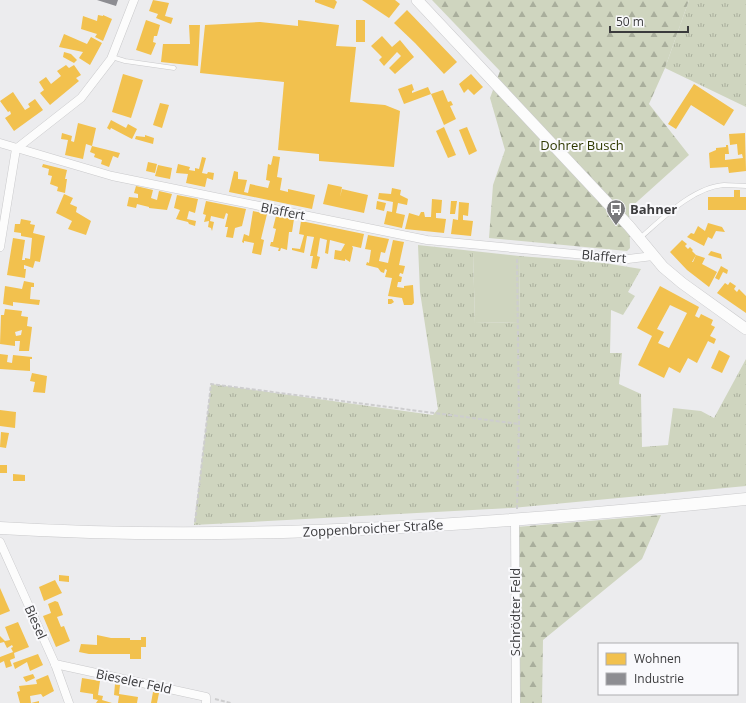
<svg xmlns="http://www.w3.org/2000/svg" width="746" height="703" font-family="'Open Sans',sans-serif">
<style>
.grass{fill:url(#grass-tufts)}
.forest{fill:url(#forest-firs)}
.park{fill:#cfd5bf}
.homes{fill:#f2c14e;fill-rule:evenodd}
.industry{fill:#8d8d92}
.lines{fill:none;stroke-linecap:round;stroke-linejoin:round}
.service-casing{stroke:#c9c9cb;stroke-width:5}
.minor-casing{stroke:#c9c9cb;stroke-width:9}
.tertiary-casing{stroke:#c9c9cb;stroke-width:12}
.secondary-casing{stroke:#c9c9cb;stroke-width:13}
.path{stroke:#cdcdce;stroke-width:2;stroke-dasharray:4 2;stroke-linecap:butt}
.service{stroke:#fcfcfc;stroke-width:4}
.minor{stroke:#fcfcfc;stroke-width:8}
.tertiary{stroke:#fcfcfc;stroke-width:11}
.secondary{stroke:#fcfcfc;stroke-width:12}
.labels{text-anchor:middle;stroke-width:4;stroke-linejoin:round;paint-order:stroke}
.park-label{font-size:13px;fill:#2f3900;stroke:#f9f9fc}
.poi-label{font-size:13px;font-weight:bold;fill:#3b3b3d;stroke:#f9f9fc;text-anchor:start}
.street-label{font-size:13px;fill:#3b3b3d;stroke:#f9f9fc}
</style>
<defs>
<pattern id="grass-tufts" width="24" height="20" patternUnits="userSpaceOnUse"><rect width="24" height="20" fill="#cfd5bf"/><path d="M3 7l-1-3M5 7V3M7 7l1-3M15 17l-1-3M17 17v-4M19 17l1-3" fill="none" stroke="#a9ae9c"/></pattern>
<pattern id="forest-firs" width="22" height="20" patternUnits="userSpaceOnUse"><rect width="22" height="20" fill="#cfd5bf"/><path d="M5 1l3.5 6h-7zM16 11l3.5 6h-7z" fill="#a9ae9c"/></pattern>
</defs>
<rect width="100%" height="100%" fill="#ececee"/>
<g class="grass">
<polygon points="689,0 746,0 746,107 665,68"/>
<polygon points="418,245 473,251 475,323 520,322 519,256 598,262 641,269 628,292 635,296 623,315 611,310 610,353 622,353 619,384 641,394 642,447 668,445 673,408 701,411 714,418 746,359 746,486 512,508 194,525 211,384 433,415 438,409 420,292"/>
</g>
<g class="forest">
<polygon points="432,0 689,0 665,68 649,104 689,155 629,209 630,248 627,251 489,238 493,185 505,150 490,98 500,71"/>
<polygon points="661,515 642,559 543,640 542,703 520,703 516,527"/>
</g>
<polygon class="park" points="473,251 519,256 520,322 475,323"/>
<g class="homes">
<polygon points="153,0 169,3 165,16 173,18 171,24 156,18 158,14 149,11"/>
<polygon points="315,0 335,0 337,2 334,9 315,2"/>
<polygon points="362,0 395,0 400,4 389,18"/>
<polygon points="407,10 457,62 445,73 444,74 415,43 394,23"/>
<polygon points="98,15 103,16 103,15 112,19 103,41 95,37 97,34 81,29 83,16 97,21"/>
<polygon points="146,20 160,25 157,36 154,36 153,42 156,43 151,55 136,50"/>
<polygon points="298,20 339,25 336,46 356,47 350,102 385,105 400,111 394,167 319,161 319,154 278,150 284,82 200,73 205,25 260,22 298,26"/>
<rect x="356" y="20" width="9" height="22"/>
<polygon points="189,25 200,25 198,66 161,62 163,44 190,44"/>
<polygon points="64,34 87,44 91,37 102,43 90,65 79,58 83,52 59,47"/>
<polygon points="382,36 392,47 400,40 414,57 395,74 389,68 401,56 397,52 384,66 379,60 382,57 371,46"/>
<polygon points="64,52 71,54 77,60 74,63 63,57"/>
<polygon points="66,65 69,68 74,65 81,75 76,78 79,81 50,105 40,93 44,90 39,82 46,77 51,84 61,76 57,71"/>
<polygon points="123,74 143,80 131,118 112,112"/>
<polygon points="471,74 483,87 474,95 468,89 464,93 459,84"/>
<polygon points="412,84 414,90 412,91 412,93 428,87 431,94 404,104 398,89"/>
<polygon points="694,84 734,110 724,126 691,105 676,129 668,124"/>
<polygon points="443,90 448,102 451,101 453,105 450,106 456,119 444,125 431,94"/>
<polygon points="13,92 25,110 30,107 28,104 35,99 43,110 14,131 5,118 11,114 10,111 8,112 0,101"/>
<polygon points="160,103 169,105 162,128 153,125"/>
<polygon points="111,120 126,128 128,124 137,129 132,139 111,128 110,130 107,128"/>
<polygon points="78,123 96,128 92,146 86,144 83,159 65,155 68,140 61,139 62,133 72,136 71,141 74,142"/>
<polygon points="444,127 456,155 448,158 436,131"/>
<polygon points="467,127 477,151 469,155 459,130"/>
<polygon points="745,133 746,171 729,173 728,167 710,168 709,153 716,150 716,148 726,147 726,145 728,145 729,154 725,154 725,160 743,158 742,154 738,155 737,144 730,145 729,134"/>
<polygon points="145,135 154,138 153,144 135,139 136,136 145,137"/>
<polygon points="92,146 120,153 118,158 113,156 109,167 101,164 102,160 94,157 95,154 90,152"/>
<polygon points="273,156 280,157 277,177 282,178 280,190 288,192 288,189 315,195 312,209 229,192 234,171 238,172 238,179 247,180 244,192 248,193 250,184 268,188 270,181 266,180 268,164 271,165"/>
<polygon points="202,157 206,158 202,173 207,174 208,172 214,173 213,180 207,178 205,187 186,183 188,174 176,173 178,164 190,167 189,170 195,171 195,168 199,169"/>
<polygon points="148,162 157,164 155,173 146,171"/>
<polygon points="43,164 67,170 65,179 67,179 65,193 57,191 58,187 50,184 52,176 48,175 49,169 42,167"/>
<polygon points="158,165 172,168 170,179 155,176"/>
<polygon points="328,184 342,187 340,197 342,189 368,195 364,213 323,204"/>
<polygon points="136,186 153,190 151,198 157,200 159,191 172,194 167,210 149,208 149,207 137,204 136,208 127,206 129,197 138,198 138,194 134,193"/>
<polygon points="392,188 401,190 400,195 408,199 407,205 398,203 396,213 405,215 402,228 384,224 387,211 392,212 393,202 378,199 379,193 391,194"/>
<polygon points="734,190 740,190 740,197 746,197 746,210 708,210 708,197 734,197"/>
<polygon points="64,194 73,198 70,204 77,207 76,212 91,221 86,235 68,229 72,221 56,213"/>
<polygon points="177,195 198,199 195,213 189,211 187,219 196,221 195,226 189,224 188,222 176,219 180,210 174,208"/>
<polygon points="432,199 442,200 441,213 436,213 436,218 446,219 444,233 405,229 409,213 419,216 421,212 424,212 425,217 431,217"/>
<polygon points="206,201 246,209 242,226 235,228 233,238 226,237 228,227 225,227 228,214 226,213 224,219 211,216 210,221 214,222 212,231 211,228 208,227 209,221 204,222 206,215 203,214"/>
<polygon points="377,201 386,203 384,211 376,209"/>
<polygon points="451,201 457,201 455,214 450,214"/>
<polygon points="459,202 469,203 468,216 463,215 463,220 473,221 471,236 451,234 453,219 458,220"/>
<polygon points="253,211 267,214 261,239 264,240 261,255 252,253 254,243 244,241 244,243 242,242 244,234 249,236"/>
<polygon points="276,216 294,219 292,232 289,232 287,250 281,248 280,251 278,251 279,248 270,246 271,242 273,242 276,229 273,228"/>
<polygon points="21,219 31,221 30,224 35,225 33,233 45,236 40,262 35,261 33,268 24,265 24,269 26,269 25,278 7,275 13,238 25,240 22,260 25,260 25,258 30,259 32,238 21,236 21,233 14,232 15,224 20,224"/>
<polygon points="301,221 364,234 361,248 352,246 353,248 350,262 345,259 345,261 334,259 335,250 341,251 345,244 330,240 328,254 325,253 327,240 320,238 317,256 320,257 317,269 311,268 313,256 310,256 314,237 307,236 304,253 292,250 292,248 300,249 304,235 299,234"/>
<polygon points="708,223 722,227 725,232 716,231 712,239 708,237 704,246 687,237 691,233 694,234 698,226 705,231"/>
<polygon points="368,235 389,239 385,253 381,252 379,261 388,263 393,240 404,242 399,265 405,266 403,274 400,273 399,276 402,277 401,282 398,282 397,287 404,288 404,286 413,285 414,303 412,305 404,305 402,298 388,296 392,278 385,277 387,270 385,269 384,273 381,272 378,268 366,265 367,262 369,263 371,250 365,249"/>
<polygon points="682,240 687,244 685,246 688,249 690,247 693,250 692,251 696,255 692,262 693,262 696,255 705,258 702,264 717,272 709,287 687,270 670,252"/>
<polygon points="711,251 721,254 722,259 708,255"/>
<polygon points="721,266 728,270 727,274 723,272 719,280 715,278"/>
<polygon points="24,281 34,283 34,287 31,287 30,299 40,300 39,305 13,302 13,306 3,304 5,286 22,289"/>
<polygon points="730,282 736,286 734,289 737,292 739,289 746,296 746,313 717,293 725,283 728,285"/>
<path d="M 660,286 L 699,307 L 695,316 L 699,318 L 701,314 L 713,320 L 711,325 L 715,327 L 710,336 L 716,339 L 714,344 L 708,341 L 697,363 L 688,358 L 680,373 L 669,367 L 664,378 L 638,365 L 652,336 L 637,328 ZM 670,305 L 687,313 L 669,348 L 658,343 L 664,332 L 657,329 Z"/>
<polygon points="388,299 392,299 394,302 391,304 388,304"/>
<path d="M 5,309 L 22,311 L 21,316 L 28,317 L 27,326 L 32,327 L 29,351 L 19,351 L 20,341 L 15,341 L 15,346 L 0,344 L 1,315 L 4,315 ZM 22,330 L 21,335 L 16,336 L 15,332 Z"/>
<polygon points="719,350 730,356 722,373 711,368"/>
<polygon points="0,354 8,355 7,362 12,363 13,355 32,357 32,359 30,359 30,371 0,369"/>
<polygon points="32,373 47,376 45,393 33,392 35,382 30,381"/>
<polygon points="0,410 16,412 15,428 0,426"/>
<polygon points="1,432 9,433 6,448 0,447"/>
<rect x="0" y="465" width="7" height="8"/>
<polygon points="13,474 25,475 25,481 13,481"/>
<polygon points="59,575 69,576 69,582 59,581"/>
<polygon points="55,580 62,593 44,601 39,587"/>
<polygon points="0,588 10,611 0,615"/>
<polygon points="55,601 58,602 63,615 57,617 61,627 64,626 70,641 56,647 43,616 51,613 48,604"/>
<polygon points="18,622 29,647 14,653 15,658 10,660 12,666 6,668 4,661 0,663 0,657 13,652 11,648 13,647 12,645 7,648 4,642 0,643 0,636 5,641 10,640 5,627"/>
<polygon points="97,635 111,638 130,638 130,640 141,640 141,637 146,637 146,647 141,647 141,659 130,659 130,654 89,654 79,652 81,644 97,645"/>
<polygon points="38,654 43,665 30,671 27,662 15,669 13,663"/>
<polygon points="33,674 35,678 26,682 23,677"/>
<polygon points="48,675 54,691 43,697 41,694 30,696 31,703 39,701 39,703 20,703 17,692 20,691 19,686 37,684 36,680"/>
<polygon points="82,678 100,681 98,695 103,696 102,700 112,703 96,703 98,700 93,699 93,694 80,692"/>
<polygon points="115,684 120,685 119,694 138,697 137,703 118,703 119,696 114,695"/>
<polygon points="153,692 159,693 157,703 151,703"/>
</g>
<polygon class="industry" points="97,0 118,0 116,6"/>
<g class="lines">
<defs>
<g id="service">
<polyline points="112,57 125,61 174,68"/>
<path d="M 640,238 C 662,219 693,187 724,185 C 732,185 739,186 746,186"/>
</g>
<g id="minor">
<polyline points="0,143 112,176 427,240 628,259 653,256"/>
<polyline points="16,149 81,98 111,59 134,0"/>
<polyline points="0,247 16,149"/>
<polyline points="515,521 516,703"/>
<polyline points="0,542 55,664 69,703"/>
<polyline points="55,664 206,697 206,703"/>
</g>
<polyline id="tertiary" points="417,0 629,226 663,267 682,283 746,329"/>
<path id="secondary" d="M 0,528 C 249,543 498,524 746,499"/>
</defs>
<use href="#service" class="service-casing"/>
<use href="#minor" class="minor-casing"/>
<use href="#tertiary" class="tertiary-casing"/>
<use href="#secondary" class="secondary-casing"/>
<g class="path">
<polyline points="517,509 519,424 517,258"/>
<polyline points="195,522 211,384 519,424"/>
<polyline points="215,699 231,703"/>
</g>
<use href="#service" class="service"/>
<use href="#minor" class="minor"/>
<use href="#tertiary" class="tertiary"/>
<use href="#secondary" class="secondary"/>
</g>
<defs>
<symbol id="bus-pin" viewBox="-11 -11 22 30"><path d="M0 17L-7.5 6A9.5 9.5 0 1 1 7.5 6Z" fill="#79797b" stroke="#f9f9fc"/><path d="M-5-6H5V4H4V6H2V4H-2V6H-4V4H-5ZM-3.5-4V0h7V-4ZM-3.5 1.2v1.5H-2V1.2ZM2 1.2v1.5H3.5V1.2Z" fill="#fff"/></symbol>
</defs>
<g fill-rule="evenodd">
<use href="#bus-pin" x="605" y="198" width="22" height="30"/>
</g>
<g class="labels">
<g class="park-label">
<text x="582" y="150">Dohrer Busch</text>
</g>
<g class="poi-label">
<text x="630" y="214">Bahner</text>
</g>
<g class="street-label">
<text transform="translate(283 211) rotate(11)" y="5">Blaffert</text>
<text transform="translate(604 256) rotate(5)" y="5">Blaffert</text>
<text transform="translate(373 528) rotate(-3)" y="5">Zoppenbroicher Straße</text>
<text transform="translate(515 612) rotate(-90)" y="5">Schrödter Feld</text>
<text transform="translate(36 622) rotate(66)" y="5">Biesel</text>
<text transform="translate(134 681) rotate(12)" y="5">Bieseler Feld</text>
</g>
</g>
<rect x="598" y="643" width="140" height="52" fill="#f9f9fc" stroke="#adadb0"/>
<rect x="606" y="653" width="20" height="12" fill="#f2c14e" stroke="#adadb0"/>
<text x="634" y="663" font-size="12" fill="#3b3b3d">Wohnen</text>
<rect x="606" y="673" width="20" height="12" fill="#8d8d92" stroke="#adadb0"/>
<text x="634" y="683" font-size="12" fill="#3b3b3d">Industrie</text>
<path d="M610 26v6h78v-6" fill="none" stroke="#3b3b3d" stroke-width="2"/>
<text x="616" y="26" font-size="12" fill="#3b3b3d" stroke="#f9f9fc" stroke-width="3" paint-order="stroke">50 m</text>
</svg>
